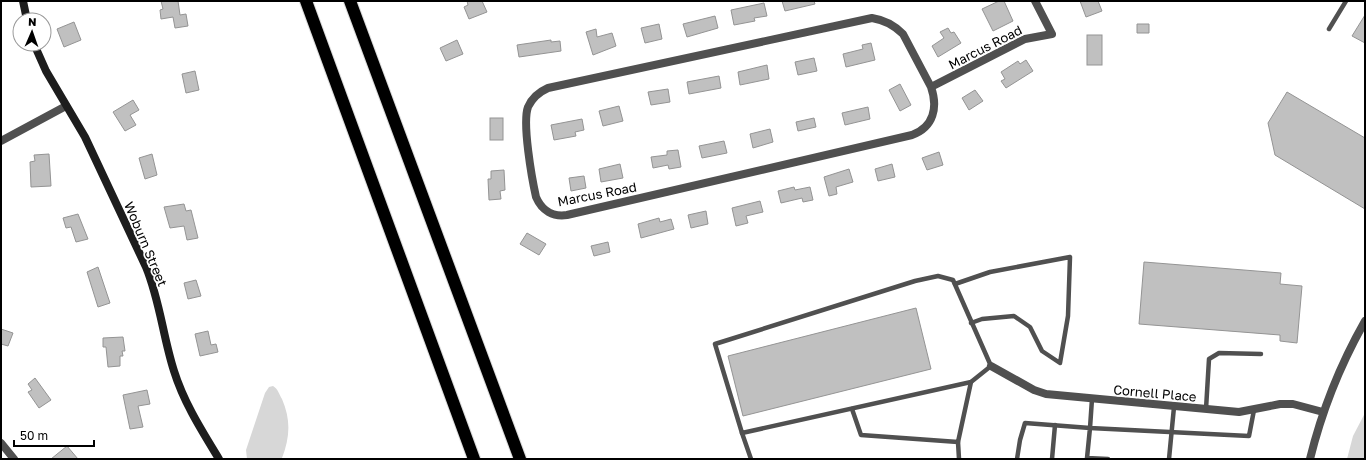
<svg xmlns="http://www.w3.org/2000/svg" width="1366" height="460" font-family="'Golos Text',sans-serif">
<style>
.green{fill:#d7d7d7}
.building{fill:#c0c0c0;stroke:#949494}
.lines{fill:none;stroke-linecap:round;stroke-linejoin:round}
.highway-casing{stroke:#dbdbdb;stroke-width:14}
.lane{stroke:#505050;stroke-width:4.5}
.street{stroke:#505050;stroke-width:8}
.secondary{stroke:#1d1d1d;stroke-width:8}
.highway{stroke:#000;stroke-width:12}
.labels{text-anchor:middle;stroke-width:3.5;stroke-linejoin:round;paint-order:stroke}
.street-label{font-size:13px;fill:#000;stroke:#fff}
</style>
<rect width="100%" height="100%" fill="#fff"/>
<g class="green">
<path d="M 273,386 C 278,389 279,394 282,399 C 291,420 290,437 282,458 L 247,459 L 246,450 L 265,393 L 269,387 Z"/>
<polygon points="1365,413 1365,459 1347,459 1353,436"/>
</g>
<g class="building">
<polygon points="161,1 178,1 180,15 186,14 188,26 175,28 173,17 161,19 160,10 163,9"/>
<polygon points="467,1 482,1 487,12 469,19 464,7 468,5"/>
<polygon points="782,1 814,1 815,4 785,11"/>
<polygon points="999,1 1004,1 1013,21 993,31 982,9"/>
<polygon points="1080,1 1098,1 1102,11 1086,17"/>
<polygon points="764,3 767,16 754,18 755,21 734,25 731,10"/>
<polygon points="1365,15 1365,43 1352,36"/>
<polygon points="715,16 718,28 687,37 683,24"/>
<polygon points="74,22 81,40 64,47 57,29"/>
<polygon points="659,24 662,39 645,43 641,28"/>
<polygon points="1149,24 1149,33 1137,33 1137,24"/>
<polygon points="948,28 951,33 954,32 961,43 938,57 932,46 944,38 940,32"/>
<polygon points="596,29 597,37 612,33 616,46 593,55 586,32"/>
<rect x="1087" y="35" width="15" height="30"/>
<polygon points="457,40 463,54 446,61 440,48"/>
<polygon points="551,40 551,42 560,41 561,51 519,57 517,45"/>
<polygon points="871,43 875,60 846,67 843,54 863,49 862,45"/>
<polygon points="814,58 817,71 798,75 795,62"/>
<polygon points="1026,60 1033,71 1006,88 1001,81 1005,79 1001,72 1018,61 1020,64"/>
<polygon points="767,65 769,79 740,85 738,72"/>
<polygon points="195,71 199,90 186,93 182,74"/>
<polygon points="719,76 721,88 689,94 687,82"/>
<polygon points="900,84 911,105 900,111 889,90"/>
<polygon points="668,89 670,102 651,105 648,92"/>
<polygon points="975,90 983,101 969,110 962,98"/>
<polygon points="1287,92 1365,138 1365,209 1275,155 1268,123"/>
<polygon points="133,100 139,110 130,115 136,125 125,131 113,112"/>
<polygon points="619,106 623,121 603,126 599,111"/>
<polygon points="868,107 870,119 845,125 842,113"/>
<rect x="490" y="118" width="13" height="22"/>
<polygon points="814,118 816,127 798,131 796,122"/>
<polygon points="582,119 584,130 575,132 576,136 554,140 551,125"/>
<polygon points="770,129 773,142 753,148 750,134"/>
<polygon points="724,141 727,153 702,158 699,146"/>
<polygon points="678,150 681,167 669,169 668,165 653,168 651,157 667,155 667,151"/>
<polygon points="939,152 943,165 927,170 922,158"/>
<polygon points="49,154 51,186 31,187 30,162 35,161 34,155"/>
<polygon points="152,154 157,175 145,179 139,158"/>
<polygon points="620,164 623,178 601,182 599,169"/>
<polygon points="892,164 895,177 878,181 875,169"/>
<polygon points="849,169 853,182 836,187 837,194 829,196 824,177"/>
<polygon points="504,170 505,190 500,191 501,199 489,200 488,179 491,179 491,171"/>
<polygon points="584,176 586,188 571,191 569,178"/>
<polygon points="794,187 795,190 810,187 813,200 803,202 802,198 781,203 778,191"/>
<polygon points="760,201 763,212 746,216 748,223 736,226 732,208"/>
<polygon points="184,204 186,211 191,210 198,238 187,240 184,226 170,228 164,207"/>
<polygon points="706,211 708,224 691,228 688,215"/>
<polygon points="78,214 88,239 76,242 71,227 66,228 63,218"/>
<polygon points="659,218 660,222 671,219 674,229 641,238 638,224"/>
<polygon points="527,233 546,244 539,255 520,244"/>
<polygon points="608,242 610,252 594,256 591,246"/>
<polygon points="1144,262 1281,273 1280,284 1302,286 1297,343 1280,341 1280,335 1139,324"/>
<polygon points="98,267 110,303 98,307 87,272"/>
<polygon points="196,280 201,296 188,299 184,283"/>
<polygon points="916,308 931,369 743,416 728,356"/>
<polygon points="1,329 13,333 8,346 1,344"/>
<polygon points="208,331 211,345 216,344 218,352 200,356 195,334"/>
<polygon points="123,337 125,351 122,351 123,356 120,356 120,366 108,367 106,347 103,347 103,338"/>
<polygon points="35,378 51,400 39,408 28,392 32,390 28,384"/>
<polygon points="147,390 150,404 138,406 143,427 130,429 123,395"/>
<polygon points="67,446 78,459 51,459"/>
</g>
<g class="lines">
<defs>
<g id="highway">
<polyline points="306,1 474,459"/>
<polyline points="350,1 520,459"/>
</g>
</defs>
<use href="#highway" class="highway-casing"/>
<g class="lane">
<polyline points="1329,29 1346,1"/>
<polygon points="938,276 953,280 991,366 971,382 742,433 715,344 915,281"/>
<polyline points="955,284 990,272 1070,257 1068,316 1060,363 1042,351 1030,327 1014,316 982,319 971,323"/>
<polyline points="1092,399 1090,428 1249,436 1254,410"/>
<polyline points="852,409 861,435 958,442 971,382"/>
<polyline points="1206,409 1209,359 1219,353 1261,354"/>
<polyline points="742,433 751,459"/>
<polyline points="958,442 959,459"/>
<polyline points="1017,459 1020,440 1025,423 1090,428 1087,458 1108,459"/>
<polyline points="1052,459 1055,425"/>
<polyline points="1169,459 1174,407"/>
</g>
<g class="street">
<path d="M 931,87 C 938,107 934,127 912,135 L 567,215 C 553,217 542,211 536,197 C 532,179 522,123 528,107 C 532,98 539,92 548,88 L 872,18 C 885,20 894,25 903,34 L 931,87 L 1025,39 L 1052,34 L 1035,1"/>
<polyline points="1,141 66,106"/>
<polyline points="991,366 1034,390 1046,394 1239,412 1280,404 1293,404 1323,412"/>
<polyline points="1,443 14,459"/>
<path d="M 1310,459 C 1322,410 1340,365 1365,321"/>
</g>
<g class="secondary">
<polyline points="23,1 27,20"/>
<path d="M 34,44 L 46,71 L 85,137 L 146,267 C 160,301 163,337 174,371 C 184,403 202,431 219,459"/>
</g>
<use href="#highway" class="highway"/>
</g>
<g class="labels">
<g class="street-label">
<text transform="translate(985 47) rotate(-27)" y="5">Marcus Road</text>
<text transform="translate(597 194) rotate(-11)" y="5">Marcus Road</text>
<text transform="translate(146 244) rotate(67)" y="5">Woburn Street</text>
<text transform="translate(1155 393) rotate(5)" y="5">Cornell Place</text>
</g>
</g>
<rect width="1366" height="460" fill="none" stroke="#000000" stroke-width="4"/>
<g transform="translate(32 32) rotate(2)"><circle r="19" fill="#ffffff" stroke="#999999"/>
<path d="M0-3L7 15L0 10L-7 15Z" fill="#000000"/>
<text y="-6" font-size="11" font-weight="bold" text-anchor="middle" fill="#000000">N</text>
</g>
<path d="M14 440v6h80v-6" fill="none" stroke="#000000" stroke-width="2"/>
<text x="20" y="440" font-size="12" fill="#000000" stroke="#ffffff" stroke-width="3" paint-order="stroke">50 m</text>
</svg>
